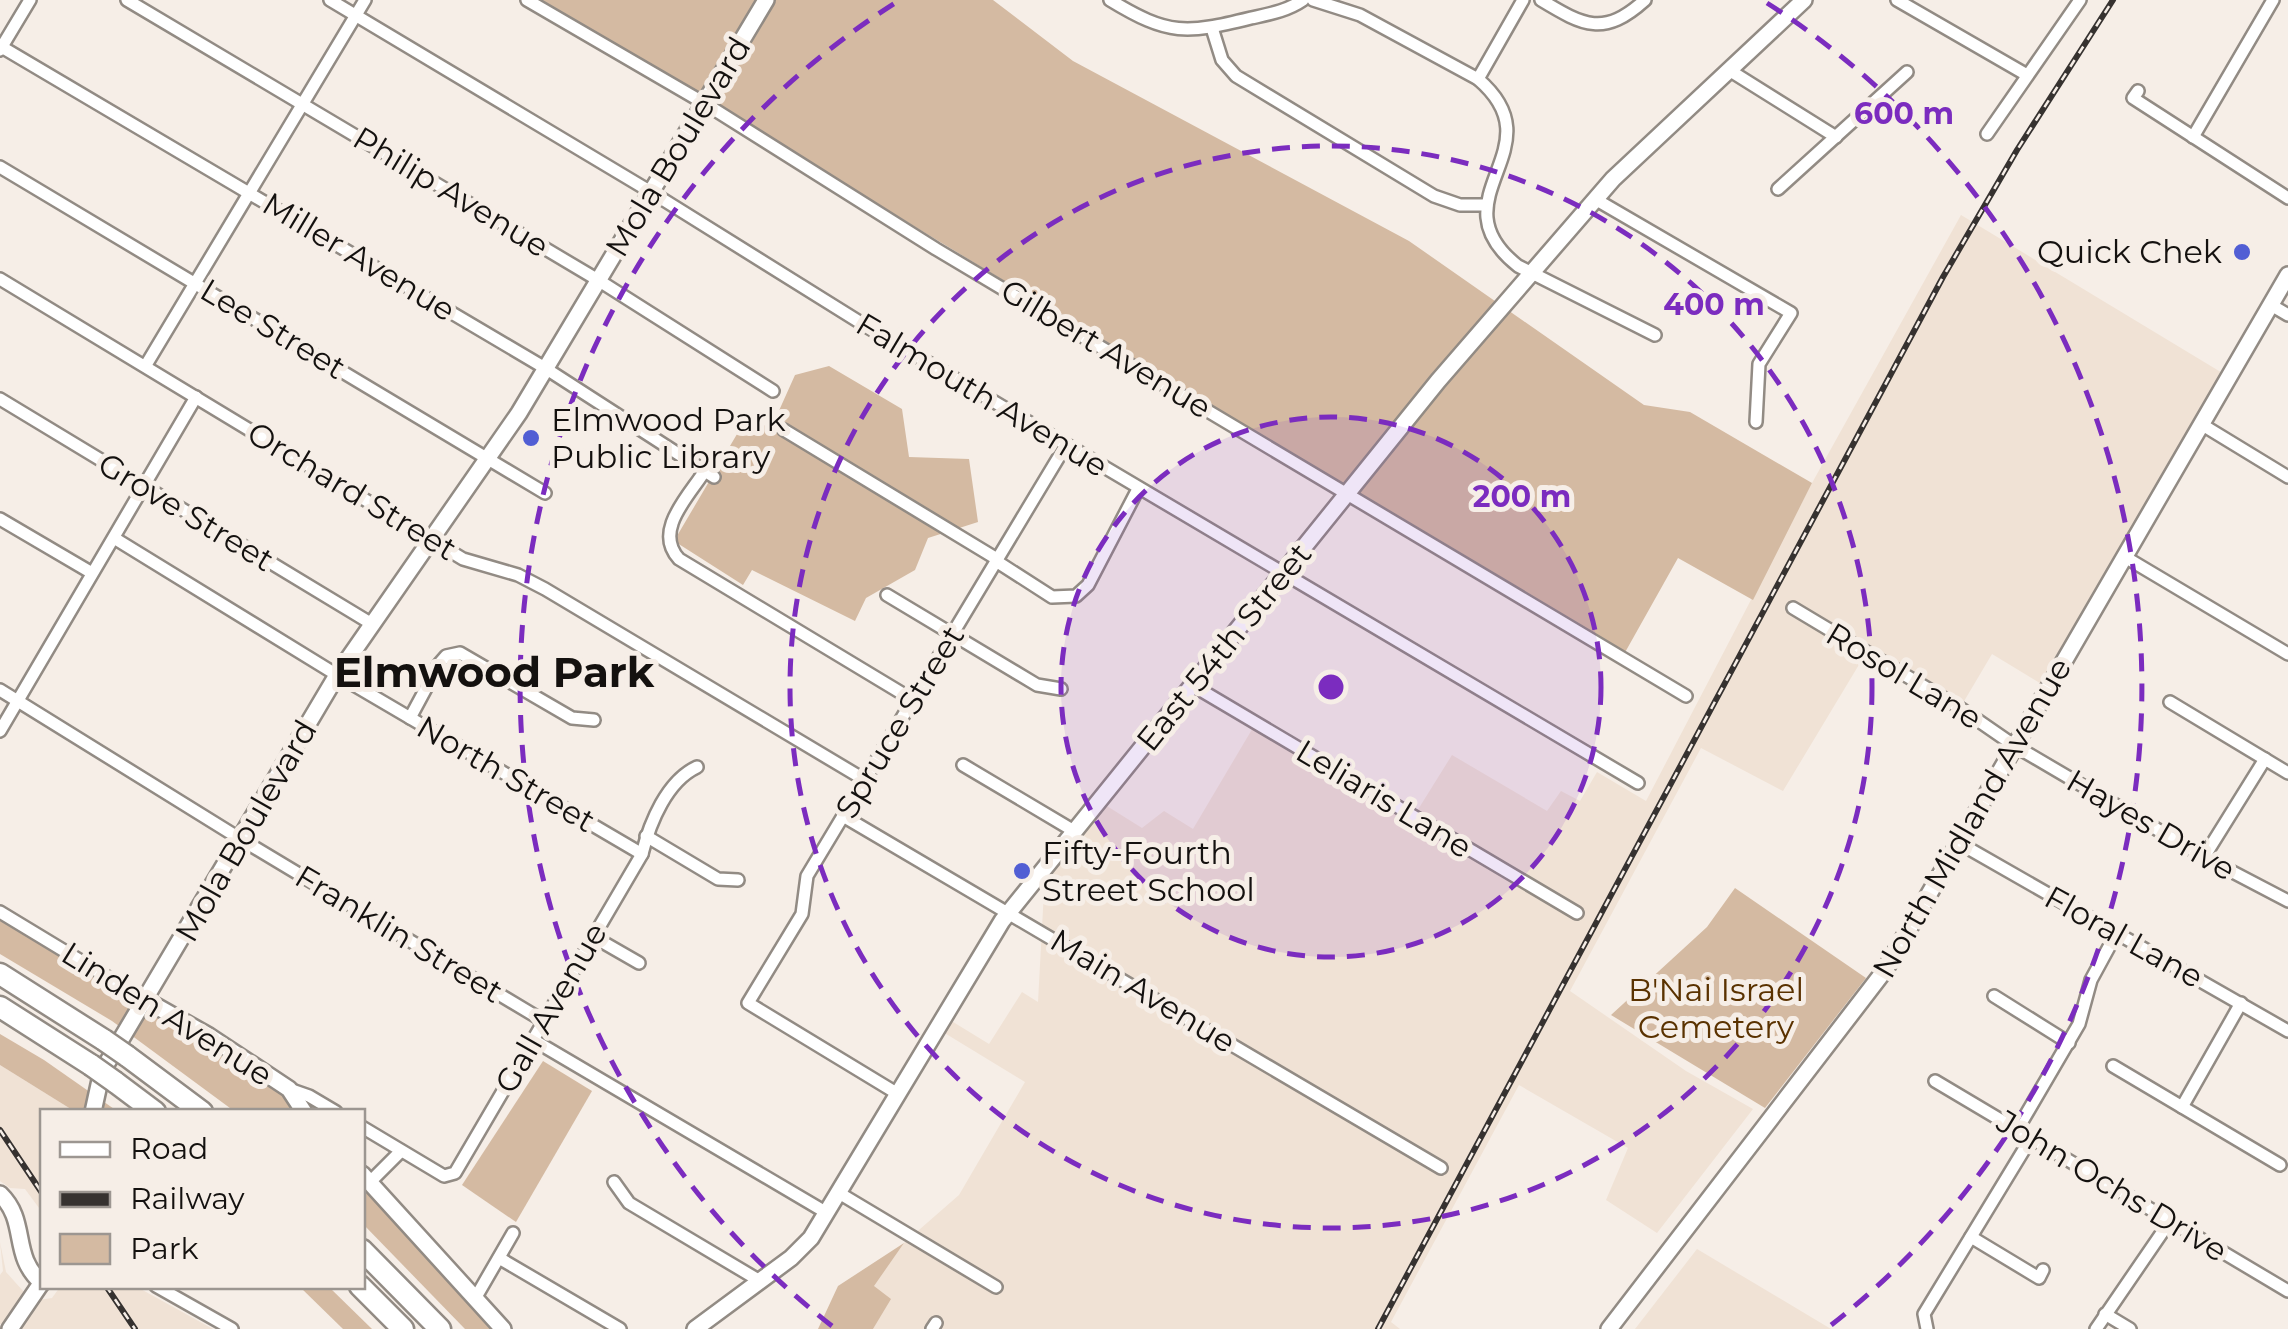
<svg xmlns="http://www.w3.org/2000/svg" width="2288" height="1329" font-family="Montserrat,sans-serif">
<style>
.built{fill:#f0e2d5}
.green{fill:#d4baa2}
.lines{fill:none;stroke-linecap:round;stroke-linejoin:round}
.street-casing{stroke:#928b84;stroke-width:16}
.secondary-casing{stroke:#928b84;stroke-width:20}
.highway-casing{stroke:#928b84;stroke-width:25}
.street{stroke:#fff;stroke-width:11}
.secondary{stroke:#fff;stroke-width:15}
.highway{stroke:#fff;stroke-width:20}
.rail-casing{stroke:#363230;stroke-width:6}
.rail{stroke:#f6eee7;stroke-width:2.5;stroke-dasharray:8;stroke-linecap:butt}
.highway-bridge-casing{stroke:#928b84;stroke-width:25;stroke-linecap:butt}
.highway-bridge{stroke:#fff;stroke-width:20}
.ring{fill:none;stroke:#7b2cbf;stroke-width:5;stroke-dasharray:18 12}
.poi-dot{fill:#515ed4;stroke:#f6eee7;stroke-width:4}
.labels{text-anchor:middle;stroke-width:10;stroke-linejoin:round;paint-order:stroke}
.street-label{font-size:32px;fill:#14110f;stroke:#f6eee7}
.poi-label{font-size:32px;fill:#14110f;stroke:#f6eee7;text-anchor:start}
.park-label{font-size:32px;fill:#5a3200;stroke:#f6eee7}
.district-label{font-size:42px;font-weight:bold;fill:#14110f;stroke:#f6eee7}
.centre{fill:#7b2cbf;stroke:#f6eee7;stroke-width:5}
.ring-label{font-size:30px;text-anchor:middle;font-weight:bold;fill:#7b2cbf;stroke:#f6eee7;stroke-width:10;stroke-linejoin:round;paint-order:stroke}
</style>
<rect width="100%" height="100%" fill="#f6eee7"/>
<g class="built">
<polygon points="1961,215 2229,377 2048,688 1992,654 1960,708 1866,653 1783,791 1701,748 1570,991 1686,1071 1753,1109 1657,1233 1606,1200 1628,1148 1519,1085 1391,1322 1400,1329 873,1329 890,1299 873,1286 904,1243 959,1195 1025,1082 938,1029 945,1017 989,1044 1022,992 1038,1002 1045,872 1102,803 1142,828 1164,811 1193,829 1257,721 1414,816 1452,755 1547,811 1561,791 1580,801 1597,772 1646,801 1812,483"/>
<polygon points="0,1065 74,1111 42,1112 42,1212 25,1189 10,1188 0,1181"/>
<polygon points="0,1242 6,1272 32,1301 52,1298 60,1287 137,1287 213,1329 8,1329 0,1324 0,1275 3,1271"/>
<polygon points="1697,1249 1831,1329 1635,1329"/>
</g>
<g class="green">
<polygon points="541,0 993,0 1073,61 1409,241 1644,405 1690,412 1812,483 1753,600 1678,558 1623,656"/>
<polygon points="829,366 902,409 909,457 969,459 978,522 928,538 915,570 866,598 855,621 752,570 743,585 674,541 740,429 773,424 795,375"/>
<polygon points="1735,888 1866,978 1765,1108 1611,1015 1707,927"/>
<polygon points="0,917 283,1095 299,1111 234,1111 112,1021 0,954"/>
<polygon points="0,1034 44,1060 117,1111 74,1111 0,1065"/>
<polygon points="543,1061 592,1091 516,1222 462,1185"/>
<polygon points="363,1181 498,1329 465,1329 363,1224"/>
<polygon points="904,1243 874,1286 891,1299 873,1329 818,1329 838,1286"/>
<polygon points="300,1287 329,1287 372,1329 343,1329"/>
</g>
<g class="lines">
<defs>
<g id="street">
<polyline points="127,0 598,280 773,391"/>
<polyline points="330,0 651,192 861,323 1638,783"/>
<polyline points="527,0 704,103 936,249 1686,696"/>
<path d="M 1110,0 C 1169,36 1186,34 1251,18 C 1269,14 1287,11 1303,0"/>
<path d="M 1313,0 L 1360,15 L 1478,79 C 1560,149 1432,198 1518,266 L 1655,335"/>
<path d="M 1541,0 C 1584,26 1604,37 1645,0"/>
<polyline points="1897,0 2027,75"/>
<polyline points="1212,28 1222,60 1236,76 1434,196 1460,205 1487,205"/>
<polyline points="0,46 545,368 714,477"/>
<polyline points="0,50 30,0"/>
<polyline points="1729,70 1836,137"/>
<polyline points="1478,79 1523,0"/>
<polyline points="2138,91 2133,98 2288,198"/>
<polyline points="1987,134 2080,0"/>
<polyline points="2193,137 2273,0"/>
<polyline points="0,167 545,493"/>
<polyline points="1778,189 1907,72"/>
<polyline points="1595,199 1791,313 1759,364 1756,422"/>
<polyline points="0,279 463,559 518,575 545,589 865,780"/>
<polyline points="2271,305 2288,315"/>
<polyline points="146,365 365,0"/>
<polyline points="0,399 372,624"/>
<polyline points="2201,424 2288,477"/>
<polyline points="784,430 997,559"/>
<path d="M 704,472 C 688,497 653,531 679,559 L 913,700"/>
<polyline points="0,519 92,573"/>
<polyline points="114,538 337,675 642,854"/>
<polyline points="2125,557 2288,654"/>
<polyline points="996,561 1052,597 1076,596 1088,585 1138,489"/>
<polyline points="887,595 1037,685 1061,689"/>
<polyline points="1793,608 1960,708 2015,746 2204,857 2288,901"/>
<polyline points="1192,685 1577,913"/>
<polyline points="0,690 242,840 542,1020"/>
<polyline points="2170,702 2288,773"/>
<polyline points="410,718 439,664 446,656 460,653 572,718 594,720"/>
<polyline points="0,731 196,397"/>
<polyline points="963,765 1074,831"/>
<polyline points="843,816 1441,1168"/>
<polyline points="646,836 718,879 738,880"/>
<polyline points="1959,843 2288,1031"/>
<polyline points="2204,857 2265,759"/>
<polyline points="0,912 147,1001"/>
<polyline points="592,936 639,963"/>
<polyline points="1994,996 2069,1043"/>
<polyline points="535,1041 827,1213"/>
<polyline points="2113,1066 2280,1165"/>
<polyline points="1935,1081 2288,1291"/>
<polyline points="289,1089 309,1096 336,1112"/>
<polyline points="898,1094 748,1003 802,914 807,876 1066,445"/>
<polyline points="2182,1107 2241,1003"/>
<path d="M 362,1127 L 444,1176 L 455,1173 L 642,854 C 650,822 667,781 697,767"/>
<polyline points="2017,1130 2079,1024 2091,980 2116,934"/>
<polyline points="370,1182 401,1151"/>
<polyline points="614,1182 629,1203 760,1281"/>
<polyline points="839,1193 996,1287"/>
<polyline points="1971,1237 2039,1278 2043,1270"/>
<polyline points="499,1258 620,1329"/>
<polyline points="156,1286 232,1329"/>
<polyline points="476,1297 513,1233"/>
<polyline points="2105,1314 2130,1329"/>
<polyline points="932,1329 936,1323"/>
<polyline points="1927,1329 1924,1314 2031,1138"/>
<polyline points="2096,1329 2170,1221"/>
</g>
<g id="secondary">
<polyline points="147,1001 209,1036 289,1089 304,1112"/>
<polyline points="93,1112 100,1080 107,1063 337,675 519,413 766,0"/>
<polyline points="362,1174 503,1329"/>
<path d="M 0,1194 C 29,1222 10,1255 42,1283"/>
<polyline points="10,1329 42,1282"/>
<polyline points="695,1329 791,1258 811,1238 1002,921 1438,381 1613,179 1804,0"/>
<polyline points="1609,1329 1885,970 2288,275"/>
</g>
<g id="highway">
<polyline points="0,974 104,1040"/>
<polyline points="0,1007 91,1065"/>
<polyline points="127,1056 202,1112"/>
<polyline points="115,1082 155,1112"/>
<polyline points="362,1250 440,1329"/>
<polyline points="360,1286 403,1329"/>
</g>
</defs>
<use href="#street" class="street-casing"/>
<use href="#secondary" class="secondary-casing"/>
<use href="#highway" class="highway-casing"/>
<use href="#street" class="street"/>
<use href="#secondary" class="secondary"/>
<use href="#highway" class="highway"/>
<defs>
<g id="rail">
<polyline points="0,1130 42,1193"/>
<polyline points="106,1286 135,1329"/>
<polyline points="1378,1329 1943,277 2017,150 2113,0"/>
</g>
</defs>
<use href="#rail" class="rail-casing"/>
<use href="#rail" class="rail"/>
<defs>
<g id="highway-bridge">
<polyline points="104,1040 127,1056"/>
<polyline points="91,1065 115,1082"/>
</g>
</defs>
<use href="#highway-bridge" class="highway-bridge-casing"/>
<use href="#highway-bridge" class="highway-bridge"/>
</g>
<circle cx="1331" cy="687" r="270" fill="#7b2cbf" fill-opacity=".12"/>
<g class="ring">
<circle cx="1331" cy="687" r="270"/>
<circle cx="1331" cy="687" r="541"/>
<path d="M832 1326A811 811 0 0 1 895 3M1767 3A811 811 0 0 1 1830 1326"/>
</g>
<g class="poi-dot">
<circle cx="2242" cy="252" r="10"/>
<circle cx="531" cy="438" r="10"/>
<circle cx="1022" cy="871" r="10"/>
</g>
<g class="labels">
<g class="street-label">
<text transform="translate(678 147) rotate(-59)" y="11">Mola Boulevard</text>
<text transform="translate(451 192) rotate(31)" y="11">Philip Avenue</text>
<text transform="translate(359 257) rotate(31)" y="11">Miller Avenue</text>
<text transform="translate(273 329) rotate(31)" y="11">Lee Street</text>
<text transform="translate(1106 349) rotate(31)" y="11">Gilbert Avenue</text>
<text transform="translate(982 395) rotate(31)" y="11">Falmouth Avenue</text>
<text transform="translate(352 491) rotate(31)" y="11">Orchard Street</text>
<text transform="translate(186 512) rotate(31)" y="11">Grove Street</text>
<text transform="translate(1224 647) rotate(-51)" y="11">East 54th Street</text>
<text transform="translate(1904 676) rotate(31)" y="11">Rosol Lane</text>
<text transform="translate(900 722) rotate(-59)" y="11">Spruce Street</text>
<text transform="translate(506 774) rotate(30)" y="11">North Street</text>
<text transform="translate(1384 799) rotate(31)" y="11">Leliaris Lane</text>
<text transform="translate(1972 818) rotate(-60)" y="11">North Midland Avenue</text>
<text transform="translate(2151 825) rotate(30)" y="11">Hayes Drive</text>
<text transform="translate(246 831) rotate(-60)" y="11">Mola Boulevard</text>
<text transform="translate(399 934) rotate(31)" y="11">Franklin Street</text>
<text transform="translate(2124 937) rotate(29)" y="11">Floral Lane</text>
<text transform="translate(1143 991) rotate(31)" y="11">Main Avenue</text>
<text transform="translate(551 1008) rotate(-60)" y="11">Gall Avenue</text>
<text transform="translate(167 1014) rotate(32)" y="11">Linden Avenue</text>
<text transform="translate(2112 1186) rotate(31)" y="11">John Ochs Drive</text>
</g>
<g class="poi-label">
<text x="2222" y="263" text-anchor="end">Quick Chek</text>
<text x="551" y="431">Elmwood Park<tspan x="551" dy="37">Public Library</tspan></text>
<text x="1042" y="864">Fifty-Fourth<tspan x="1042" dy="37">Street School</tspan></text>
</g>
<g class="park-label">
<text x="1716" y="1001">B'Nai Israel<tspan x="1716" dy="37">Cemetery</tspan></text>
</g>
<g class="district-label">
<text x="494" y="687">Elmwood Park</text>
</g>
</g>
<circle cx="1331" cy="687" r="15" class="centre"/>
<g class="ring-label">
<text x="1904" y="124">600 m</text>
<text x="1714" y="315">400 m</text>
<text x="1522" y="507">200 m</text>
</g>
<rect x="40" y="1109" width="325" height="180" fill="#f6eee7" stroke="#9c9691" stroke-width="2.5"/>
<rect x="60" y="1142" width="50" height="15" fill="#ffffff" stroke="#9c9691" stroke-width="2.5"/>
<text x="130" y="1159" font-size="30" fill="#14110f">Road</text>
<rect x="60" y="1192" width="50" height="15" fill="#363230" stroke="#9c9691" stroke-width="2.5"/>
<text x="130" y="1209" font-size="30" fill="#14110f">Railway</text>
<rect x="60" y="1234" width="50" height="30" fill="#d4baa2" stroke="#9c9691" stroke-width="2.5"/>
<text x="130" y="1259" font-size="30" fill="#14110f">Park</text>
</svg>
